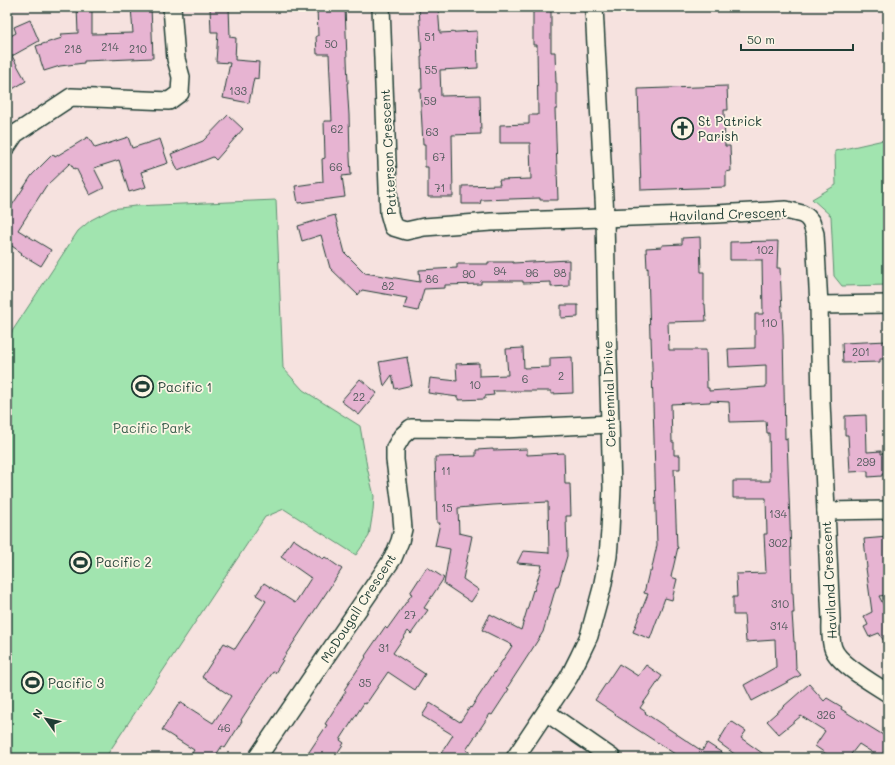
<svg xmlns="http://www.w3.org/2000/svg" width="895" height="765" font-family="Mali,sans-serif">
<style>
.green{fill:#a1e4af;stroke:#609072}
.building{fill:#e7b4d2;stroke:#1f3d34}
.lines{fill:none;stroke-linecap:round;stroke-linejoin:round}
.minor-casing{stroke:#1f3d34;stroke-width:20}
.minor{stroke:#fcf5e5;stroke-width:17}
.labels{text-anchor:middle;stroke-width:3.5;stroke-linejoin:round;paint-order:stroke}
.number-label{font-size:11px;fill:#515b5c}
.poi-label{font-size:13px;fill:#1f3d34;stroke:#fcf5e5;text-anchor:start}
.street-label{font-size:13px;fill:#1f3d34;stroke:#fcf5e5}
.park-label{font-size:13px;fill:#395e4d;stroke:#fcf5e5}
</style>
<rect width="100%" height="100%" fill="#f6e2df"/>
<filter id="ink" filterUnits="userSpaceOnUse"><feTurbulence type="fractalNoise" baseFrequency=".025" numOctaves="2"/><feDisplacementMap in="SourceGraphic" scale="8" xChannelSelector="R" yChannelSelector="G"/><feConvolveMatrix kernelMatrix="1 2 1 2 8 2 1 2 1" color-interpolation-filters="sRGB"/></filter>
<g filter="url(#ink)">
<g class="green">
<polygon points="888,139 888,285 842,286 834,276 831,216 812,199 836,185 835,151"/>
<polygon points="276,200 283,368 303,390 360,426 367,467 374,496 373,511 369,536 356,555 284,509 265,517 105,758 7,758 7,339 78,231 91,220 112,209 135,206"/>
</g>
<g class="building">
<polygon points="77,7 92,7 92,34 133,33 131,7 151,7 153,58 84,61 84,63 60,66 44,71 36,46 62,38 61,34 78,33"/>
<polygon points="210,7 229,7 230,37 236,38 235,60 259,62 258,79 254,78 249,103 223,98 230,63 216,62 218,32 211,32"/>
<polygon points="317,7 345,7 347,59 348,83 347,83 349,115 350,157 351,175 342,176 345,197 298,203 295,186 323,182 322,159 325,158 324,121 332,121 329,54 317,54 316,36 318,36"/>
<polygon points="419,7 438,7 440,33 477,31 478,68 440,70 441,96 480,95 481,134 452,135 453,197 428,197 428,167 425,167 425,144 423,144 420,89 422,89 421,57 422,57"/>
<polygon points="533,7 551,7 551,52 555,52 556,83 557,83 557,109 555,109 558,200 540,200 540,198 481,200 480,204 462,204 462,186 500,185 499,180 531,179 530,143 500,143 500,125 529,124 529,115 538,115 537,45 533,45"/>
<polygon points="30,20 39,41 12,56 26,81 11,90 7,83 7,38 16,33 14,27"/>
<polygon points="727,86 728,110 724,110 725,146 730,146 731,171 726,172 726,187 641,190 638,89"/>
<polygon points="228,115 243,129 216,160 213,157 178,171 171,154 203,141"/>
<polygon points="88,137 95,148 128,137 132,148 160,139 168,163 141,172 146,187 129,192 119,160 94,168 104,188 90,195 76,168 74,169 70,163 46,186 18,230 51,250 41,266 21,254 22,253 9,244 7,247 7,213 32,175 53,154 55,157"/>
<polygon points="335,215 345,253 365,273 420,282 419,270 457,268 457,264 488,264 488,262 513,262 513,263 569,260 569,286 551,287 551,282 523,283 523,281 481,281 481,284 445,285 445,288 424,289 418,311 404,308 407,298 362,290 358,295 330,268 321,235 302,241 298,226"/>
<polygon points="700,237 701,272 704,272 704,304 705,304 706,321 668,322 669,350 706,350 707,388 709,388 709,391 766,387 766,365 729,367 728,349 755,348 755,314 763,314 762,260 730,260 730,242 778,241 777,268 780,268 783,335 785,439 787,438 790,523 792,593 793,593 794,613 792,613 794,642 795,642 796,669 801,675 752,701 744,685 776,667 775,640 746,642 744,615 733,615 733,597 737,597 736,574 766,573 764,534 767,534 766,498 733,498 733,481 770,481 769,433 767,433 766,421 730,422 729,402 710,401 710,402 671,404 672,442 674,442 674,455 680,455 680,469 674,469 677,547 678,547 671,577 677,579 672,600 665,598 650,639 633,632 648,594 644,593 649,572 651,572 657,545 652,368 651,337 650,337 648,268 647,269 646,248 662,247 662,245 682,244 682,238"/>
<polygon points="561,305 578,305 578,317 561,318"/>
<polygon points="888,341 888,359 880,359 880,362 843,363 842,343"/>
<polygon points="523,348 524,368 550,367 550,358 572,357 573,393 551,394 551,391 493,391 494,395 485,396 485,399 458,400 458,397 428,393 430,378 457,381 456,364 479,363 479,376 508,375 506,349"/>
<polygon points="408,357 407,358 412,385 395,389 392,375 384,386 379,362"/>
<polygon points="360,379 377,393 359,415 341,401"/>
<polygon points="866,415 867,452 881,451 881,454 888,453 888,474 882,474 882,476 868,477 868,471 850,472 848,435 845,435 845,416"/>
<polygon points="493,449 493,450 527,449 527,455 564,453 565,484 570,484 571,516 566,516 567,556 558,587 556,587 543,632 531,651 507,688 509,689 492,715 490,714 466,750 478,758 438,758 453,735 422,716 430,703 460,722 470,707 471,708 512,646 511,646 512,645 482,630 490,614 521,630 533,590 534,591 542,565 517,563 523,551 549,553 548,502 493,505 458,508 459,533 472,536 463,579 479,590 471,602 444,584 450,549 435,546 440,523 437,523 435,457 476,456 476,450"/>
<polygon points="888,537 888,558 885,559 888,580 888,595 879,596 888,614 888,648 879,633 869,637 864,627 868,625 864,616 872,612 866,568 867,568 864,539"/>
<polygon points="293,539 323,559 325,557 342,569 282,660 283,660 275,673 273,672 259,692 241,720 242,721 225,748 222,746 214,758 189,758 194,750 162,730 180,702 213,723 231,696 202,677 224,643 235,649 266,601 256,595 264,583 295,603 311,578 281,557"/>
<polygon points="427,567 444,578 424,608 428,610 411,634 408,631 393,653 425,674 415,690 388,672 366,704 364,703 340,740 344,743 334,758 305,758 327,725 325,724 346,691 344,690 366,657 365,656 385,627 387,629 412,594 410,593"/>
<polygon points="619,664 638,676 646,665 662,676 640,708 646,712 645,713 702,751 707,743 730,758 681,758 615,715 616,714 595,700"/>
<polygon points="809,684 824,701 827,698 842,707 841,709 888,738 888,758 881,758 859,744 848,758 832,758 815,746 825,731 801,716 779,734 767,721"/>
<polygon points="731,721 746,731 741,738 769,758 740,758 718,742"/>
</g>
<g class="lines">
<defs>
<g id="minor">
<path d="M 381,7 L 389,213 L 393,227 L 406,231 L 424,227 L 491,222 L 716,214 L 786,210 L 802,214 L 807,217 L 811,222 L 815,234 L 819,305 L 821,402 L 831,620 C 831,628 830,640 833,648 C 838,664 874,684 888,693"/>
<polyline points="7,146 15,134 71,97 169,101 180,93 181,77 176,59 172,7"/>
<polyline points="819,305 888,304"/>
<polyline points="826,511 888,510"/>
<polyline points="546,712 612,758"/>
<polyline points="257,758 393,558 400,541 403,529 401,506 395,460 395,448 402,436 411,428 501,429 610,424"/>
<polyline points="515,758 569,677 579,657 589,636 602,588 608,556 610,531 612,488 607,324 605,217 594,7"/>
</g>
</defs>
<use href="#minor" class="minor-casing"/>
<use href="#minor" class="minor"/>
</g>
</g>
<defs>
<symbol id="church-ring" viewBox="-11 -11 22 22"><circle r="9.5" fill="#fcf5e5" stroke="#1f3d34" stroke-width="1.5"/><path d="M-1.2-6h2.4v3.5h3.3v2.4h-3.3V6h-2.4V-.1h-3.3v-2.4h3.3Z" fill="#1f3d34"/></symbol>
<symbol id="stadium-ring" viewBox="-11 -11 22 22"><circle r="9.5" fill="#fcf5e5" stroke="#1f3d34" stroke-width="1.5"/><path d="M0-5a6.5 5 0 1 0 0 10a6.5 5 0 1 0 0-10ZM-3.5-1.8h7v3.6h-7Z" fill="#1f3d34"/></symbol>
</defs>
<g fill-rule="evenodd">
<use href="#church-ring" x="670" y="116" width="25" height="25"/>
<use href="#stadium-ring" x="130" y="374" width="25" height="25"/>
<use href="#stadium-ring" x="68" y="550" width="25" height="25"/>
<use href="#stadium-ring" x="20" y="670" width="25" height="25"/>
</g>
<g class="labels">
<g class="number-label">
<text x="430" y="41">51</text>
<text x="331" y="48">50</text>
<text x="110" y="51">214</text>
<text x="73" y="53">218</text>
<text x="138" y="53">210</text>
<text x="431" y="74">55</text>
<text x="238" y="95">133</text>
<text x="430" y="105">59</text>
<text x="337" y="133">62</text>
<text x="432" y="136">63</text>
<text x="439" y="161">67</text>
<text x="336" y="171">66</text>
<text x="440" y="192">71</text>
<text x="765" y="254">102</text>
<text x="500" y="275">94</text>
<text x="532" y="277">96</text>
<text x="560" y="277">98</text>
<text x="469" y="278">90</text>
<text x="432" y="283">86</text>
<text x="388" y="290">82</text>
<text x="769" y="327">110</text>
<text x="861" y="356">201</text>
<text x="561" y="380">2</text>
<text x="525" y="383">6</text>
<text x="475" y="389">10</text>
<text x="359" y="401">22</text>
<text x="866" y="466">299</text>
<text x="446" y="475">11</text>
<text x="447" y="512">15</text>
<text x="778" y="518">134</text>
<text x="778" y="547">302</text>
<text x="780" y="608">310</text>
<text x="410" y="619">27</text>
<text x="779" y="630">314</text>
<text x="384" y="652">31</text>
<text x="365" y="687">35</text>
<text x="826" y="719">326</text>
<text x="224" y="732">46</text>
</g>
<g class="poi-label">
<text x="698" y="126">St Patrick<tspan x="698" dy="15">Parish</tspan></text>
<text x="158" y="392">Pacific 1</text>
<text x="96" y="567">Pacific 2</text>
<text x="48" y="688">Pacific 3</text>
</g>
<g class="street-label">
<text transform="translate(388 152) rotate(-93)" y="5">Patterson Crescent</text>
<text transform="translate(728 214) rotate(-2)" y="5">Haviland Crescent</text>
<text transform="translate(609 394) rotate(-92)" y="5">Centennial Drive</text>
<text transform="translate(829 580) rotate(-93)" y="5">Haviland Crescent</text>
<text transform="translate(358 608) rotate(-57)" y="5">McDougall Crescent</text>
</g>
<g class="park-label">
<text x="152" y="433">Pacific Park</text>
</g>
</g>
<rect width="895" height="765" fill="none" stroke="#fcf5e5" stroke-width="24"/>
<rect x="12" y="12" width="871" height="741" fill="none" stroke="#1f3d34" stroke-width="1.5" filter="url(#ink)"/>
<g transform="translate(46 719) rotate(303)" stroke="#fcf5e5" stroke-width="3" paint-order="stroke">
<path d="M0-3L7 15L0 10L-7 15Z" fill="#1f3d34"/>
<text y="-6" font-size="11" font-weight="bold" text-anchor="middle" fill="#1f3d34">N</text>
</g>
<path d="M741 44v6h112v-6" fill="none" stroke="#1f3d34" stroke-width="2"/>
<text x="747" y="44" font-size="12" fill="#1f3d34" stroke="#fcf5e5" stroke-width="3" paint-order="stroke">50 m</text>
</svg>
